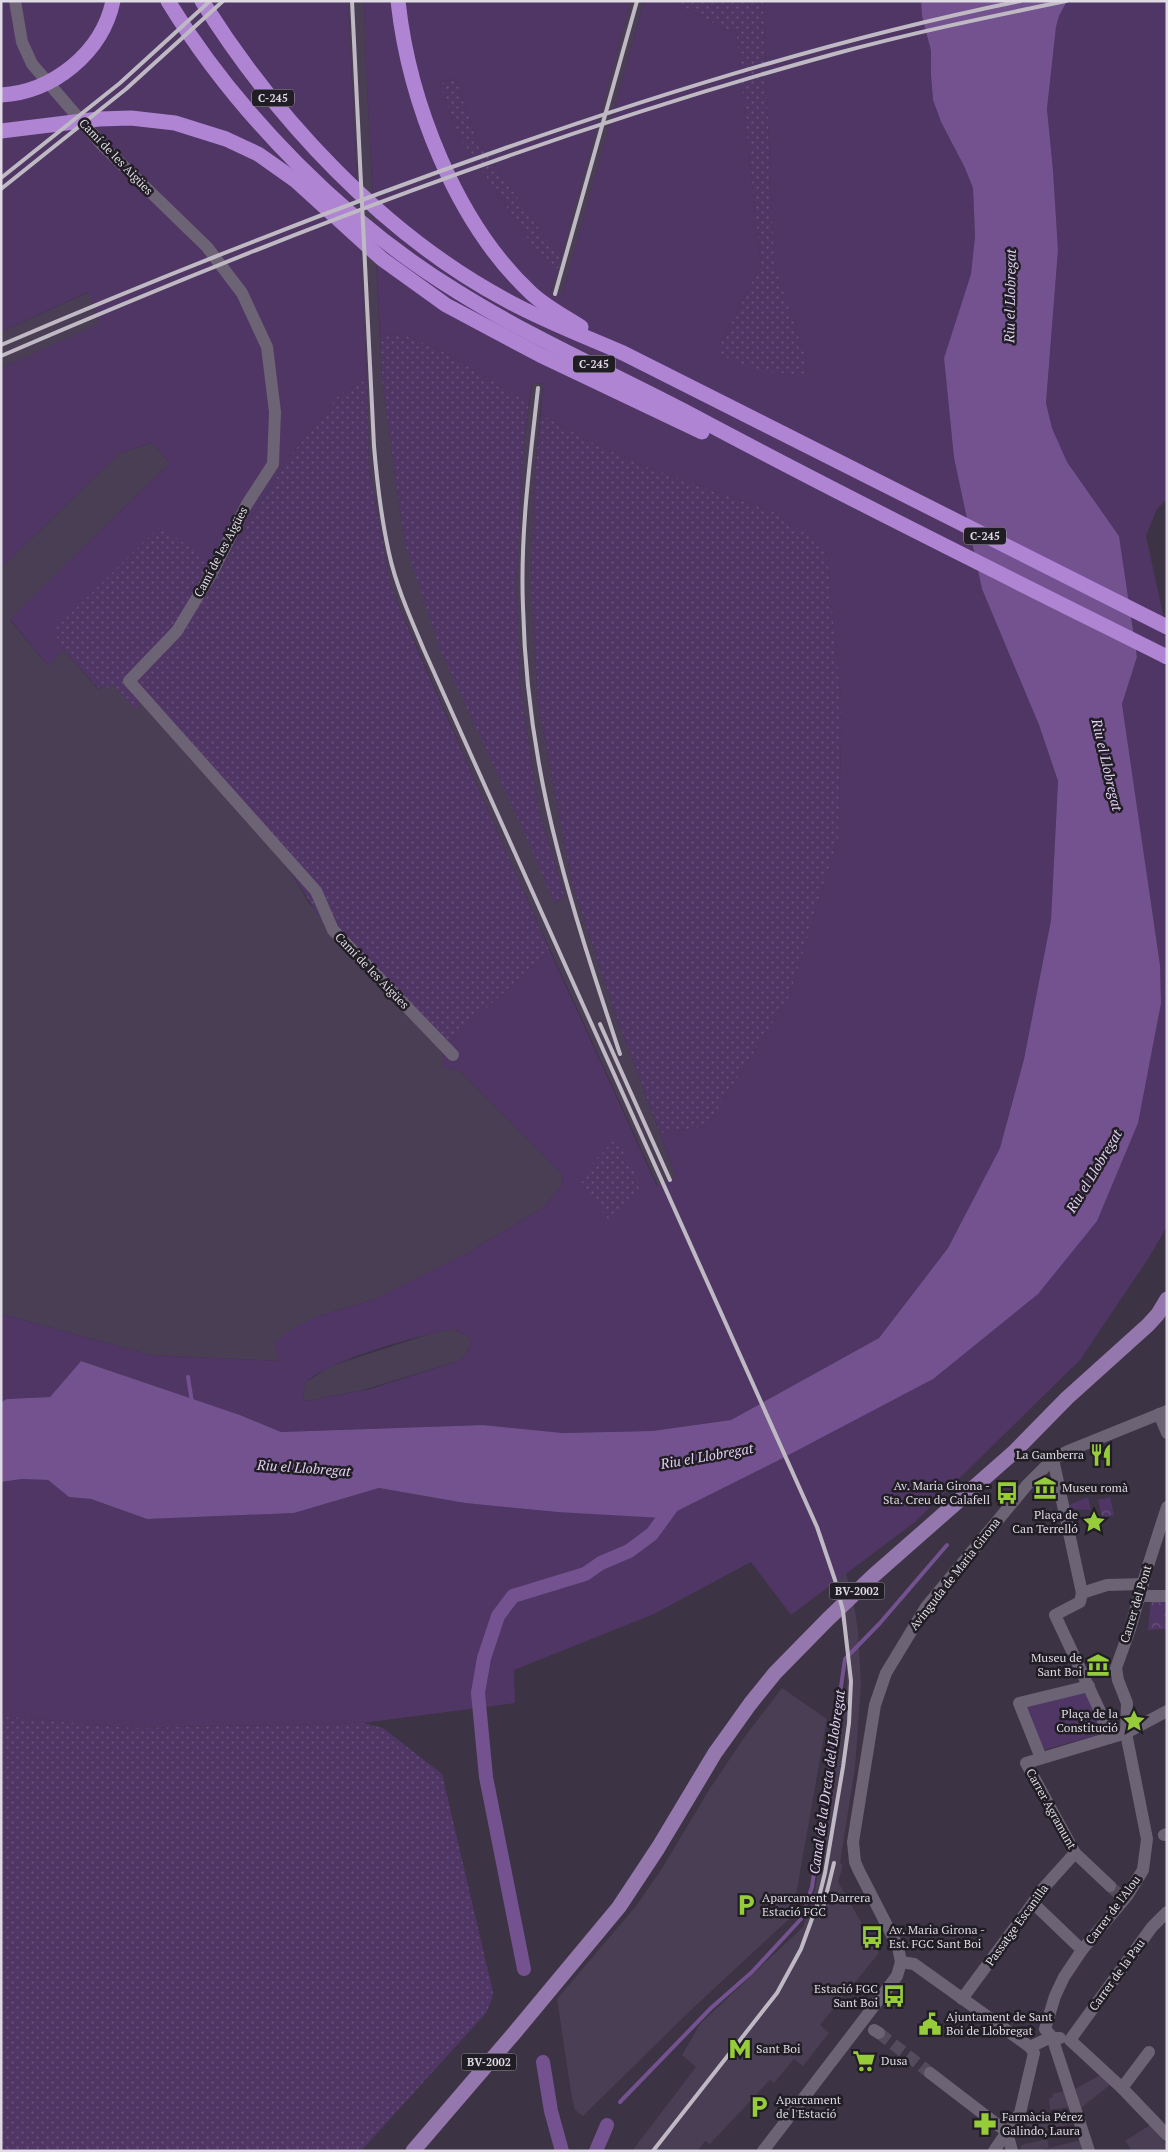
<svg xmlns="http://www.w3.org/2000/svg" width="1168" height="2152" font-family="'PT Serif',serif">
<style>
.built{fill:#493e53}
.grass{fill:#4f3664;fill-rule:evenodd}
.forest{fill:url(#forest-crowns)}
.garden{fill:url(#garden-dots)}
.water{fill:#73528f}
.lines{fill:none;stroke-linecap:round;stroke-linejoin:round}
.stream{stroke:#73528f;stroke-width:4}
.canal{stroke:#73528f;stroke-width:14}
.street-tunnel{stroke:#544c5c;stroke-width:12;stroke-dasharray:12 6;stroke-linecap:butt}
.street{stroke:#6c6375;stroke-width:12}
.primary{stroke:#9477ad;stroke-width:15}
.highway{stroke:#ae84d3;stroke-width:15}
.rail{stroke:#bfb9c4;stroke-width:4}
.labels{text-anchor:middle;stroke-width:5;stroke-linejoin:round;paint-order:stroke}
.shield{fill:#211d24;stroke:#a6a1aa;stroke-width:1}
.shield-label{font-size:11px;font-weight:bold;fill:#dfdae4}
.street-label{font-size:12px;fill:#dfdae4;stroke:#211d24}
.poi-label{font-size:12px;fill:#dfdae4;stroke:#211d24;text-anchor:start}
.water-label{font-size:14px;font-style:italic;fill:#e1cff3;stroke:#211d24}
</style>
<defs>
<pattern id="forest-crowns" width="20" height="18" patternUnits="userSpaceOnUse" patternTransform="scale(1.25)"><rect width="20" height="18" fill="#4f3664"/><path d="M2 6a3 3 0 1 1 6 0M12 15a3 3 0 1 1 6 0" fill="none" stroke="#68527a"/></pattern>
<pattern id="garden-dots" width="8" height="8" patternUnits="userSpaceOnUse" patternTransform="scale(1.25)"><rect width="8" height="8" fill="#4f3664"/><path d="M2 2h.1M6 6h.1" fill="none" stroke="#68527a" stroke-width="1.8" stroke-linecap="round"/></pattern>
</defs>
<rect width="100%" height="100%" fill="#3c3344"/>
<g class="built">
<polygon points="348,1 364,1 366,66 382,379 404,540 555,903 565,897 539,811 520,685 516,584 523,455 532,383 543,384 535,470 531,582 538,704 572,883 615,1013 676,1176 658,1186 518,879 391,587 369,469 367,379"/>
<polygon points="631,1 644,1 562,296 551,292"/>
<polygon points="89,292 99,325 1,368 1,332"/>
<polygon points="152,443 170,463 10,620 48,666 64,650 99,690 105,685 113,683 145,700 288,867 308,902 440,1050 444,1057 443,1067 460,1071 561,1173 563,1179 561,1186 546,1205 538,1211 467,1253 375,1299 319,1316 279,1361 151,1355 1,1314 1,568 120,453"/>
<polygon points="454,1329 470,1338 471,1345 465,1355 458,1361 363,1390 306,1401 303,1397 306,1382 331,1366 433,1333"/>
<polygon points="828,1525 848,1580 854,1605 858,1631 861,1685 855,1768 840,1863 842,1864 842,1869 838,1882 879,1953 820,2025 829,2033 803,2066 794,2059 774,2083 770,2080 710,2144 705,2141 698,2151 632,2151 696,2067 682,2055 700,2024 803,1927 815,1890 847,1684 847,1662 843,1628 831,1580"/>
<polygon points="782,1688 827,1719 793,1912 788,1920 693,2008 583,2116 575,2110 572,2099 557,1999 636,1906 661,1870 709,1790 743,1739"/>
<polygon points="1100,2075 1111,2084 1081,2108 1075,2089"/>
<polygon points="1065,2091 1070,2107 1050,2110 1049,2098 1053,2097 1052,2094"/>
<polygon points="1072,2115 1075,2123 1023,2136 1027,2123"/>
<polygon points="1150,2125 1167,2145 1167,2151 1132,2151 1125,2141"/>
<polygon points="1047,2139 1049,2148 1081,2140 1084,2148 1073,2151 1049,2151 1049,2148 1039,2151 1020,2151 1021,2145"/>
</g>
<g class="grass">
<polygon points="1,1 348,1 367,379 338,396 288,459 221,569 53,631 64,650 48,666 10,619 170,463 152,443 120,453 1,568 1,368 99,324 88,292 1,332"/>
<path d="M 364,1 L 631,1 L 562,254 L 542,233 L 476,138 L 455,77 L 440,84 L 458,135 L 535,249 L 558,269 L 551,291 L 562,295 L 644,1 L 673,1 L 727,30 L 736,31 L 761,265 L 716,353 L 807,374 L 805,355 L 774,265 L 763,1 L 921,1 L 922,16 L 931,51 L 931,75 L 933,100 L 941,122 L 964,166 L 973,188 L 975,236 L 971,274 L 944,358 L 954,458 L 982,589 L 1039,725 L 1058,781 L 1051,920 L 1024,1059 L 1000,1148 L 948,1248 L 879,1338 L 731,1420 L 652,1431 L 563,1433 L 483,1425 L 281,1432 L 240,1415 L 81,1361 L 50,1397 L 7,1399 L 1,1402 L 1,1314 L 151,1355 L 279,1361 L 274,1344 L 287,1332 L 319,1316 L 375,1299 L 467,1253 L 538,1211 L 546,1205 L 561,1186 L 563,1179 L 561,1173 L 460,1071 L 442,1067 L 444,1057 L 440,1050 L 550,951 L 657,1186 L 676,1176 L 660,1133 L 707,1126 L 789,997 L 838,839 L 842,711 L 826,549 L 774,512 L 641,465 L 587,440 L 541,414 L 543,384 L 532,383 L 529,403 L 440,350 L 402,334 L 380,335 L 366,66 ZM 454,1329 L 470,1338 C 472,1349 466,1355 458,1361 L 370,1389 L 306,1401 L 303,1397 L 306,1382 C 334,1358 417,1336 454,1329 Z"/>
<polygon points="1067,1 1167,1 1167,499 1157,509 1146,536 1167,632 1167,1226 1150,1256 1080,1360 915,1522 791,1615 751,1562 654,1614 514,1670 515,1703 363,1723 135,1728 1,1716 1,1482 22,1479 48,1480 69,1497 91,1499 147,1519 294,1513 379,1488 465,1503 557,1512 777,1461 1161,1003 1160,965 1122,704 1137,657 1119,536 1067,462 1052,428 1046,403 1058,250 1053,170 1047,109 1056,27 1059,16"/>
<polygon points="1088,1497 1091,1510 1070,1509 1069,1505"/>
<polygon points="1088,1691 1104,1733 1044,1750 1024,1705"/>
</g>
<g class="forest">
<polygon points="1110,1497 1114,1515 1102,1518 1098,1500"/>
<polygon points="1151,1600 1167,1602 1167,1629 1148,1630"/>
</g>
<g class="garden">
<polygon points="673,1 763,1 774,264 805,355 807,375 759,371 716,353 761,265 736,31 727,30"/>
<polygon points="455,77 476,138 542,233 562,254 558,269 535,249 458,135 440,84"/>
<polygon points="402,334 440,350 529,403 523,455 516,584 520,685 539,811 565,897 554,903 526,836 441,652 404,540 382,379 380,335"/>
<polygon points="367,379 369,469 391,587 424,665 550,951 440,1050 329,933 288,867 145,700 135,709 113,684 108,688 105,685 100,690 64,650 53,631 160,526 221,569 288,459 338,396"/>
<polygon points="541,414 587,440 641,465 774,512 826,548 842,711 838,839 789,997 707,1126 660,1133 615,1013 572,883 538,704 531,582 535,470"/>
<polygon points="616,1138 642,1187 608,1219 579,1178"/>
<polygon points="1,1716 135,1728 363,1723 383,1728 442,1774 493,1992 492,1999 486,2013 361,2151 1,2151"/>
</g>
<g class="water">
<polygon points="921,1 1067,1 1059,16 1056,27 1047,109 1053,170 1058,250 1046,403 1052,428 1067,462 1119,536 1137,657 1122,704 1160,965 1161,1003 1138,1123 1097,1221 1038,1294 933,1379 777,1461 663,1518 557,1512 465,1503 379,1488 294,1513 147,1519 91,1499 69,1497 48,1480 22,1479 1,1482 1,1402 7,1399 50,1397 81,1361 240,1415 281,1432 483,1425 563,1433 652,1431 731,1420 879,1338 948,1248 1000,1148 1024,1059 1051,920 1058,781 1039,725 982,589 954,458 944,358 971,274 975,236 973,188 964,166 941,122 933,100 931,75 931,51 922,16"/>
<polygon points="601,2124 609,2127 601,2147 593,2144"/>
</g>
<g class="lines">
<g class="stream">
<polyline points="188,1377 192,1402"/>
<polyline points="620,2102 711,2008 752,1972 801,1919 812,1887 845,1659 880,1623 947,1545"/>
</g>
<g class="canal">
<polyline points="524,1969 486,1777 478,1693 484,1658 498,1616 513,1596 585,1574 601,1563 629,1551 652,1534 673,1505"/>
<polyline points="543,2062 551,2111 562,2151"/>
<polyline points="596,2151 607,2125"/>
</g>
<g class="street-tunnel">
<polyline points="1110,1886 1124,1899"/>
<polyline points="879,2033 930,2073"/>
</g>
<g class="street">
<polyline points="15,1 22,42 32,64 102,145 207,247 242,293 267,347 275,412 273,464 247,504 213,571 177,631 129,681 316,891 333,930 453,1055"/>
<polyline points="1159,1414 1167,1433"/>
<polyline points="1053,1459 1082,1593 1080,1602 1055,1615 1099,1709 1109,1738"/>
<polyline points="1082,1593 1107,1585 1143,1584"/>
<polyline points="1140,1596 1167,1596"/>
<polyline points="1041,1758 1019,1703 1089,1686"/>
<polyline points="1164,1835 1167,1834"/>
<polyline points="1110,1886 1075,1853 1026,1763 1126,1733 1167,1711"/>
<polyline points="1033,1903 1082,1950"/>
<polyline points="901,1962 914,1964 1030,2047 1034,2053 1020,2113 994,2151"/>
<polyline points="962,1999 1033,1903 1039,1893 1075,1853"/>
<polyline points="874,2030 879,2033"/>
<polyline points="1070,2040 1152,1927 1167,1912"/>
<polyline points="1070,2040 1122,2088 1167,2135"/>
<polyline points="1030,2047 1049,2038 1060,2038"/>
<polyline points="930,2073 1007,2132"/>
<polyline points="1122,2088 1149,2052"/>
<polyline points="1007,2132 1012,2151"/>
<polyline points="763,2151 897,1976 901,1962 898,1947 859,1871 855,1862 853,1842 875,1705 886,1673 926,1607 1027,1485 1053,1459 1068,1451 1167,1411"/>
<polyline points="1089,2151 1052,2037 1045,2029 1055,1996 1064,1977 1082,1950 1127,1896 1143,1870 1147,1839 1126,1733 1127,1703 1118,1680 1116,1668 1130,1629 1147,1569 1167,1507"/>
</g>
<polyline class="primary" points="413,2151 516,2031 619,1907 658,1848 715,1753 750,1704 775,1673 828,1619 873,1576 1013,1453 1067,1398 1148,1325 1158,1314 1167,1299"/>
<g class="highway">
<path d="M 168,1 C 237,114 345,223 458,292 C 530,337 609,372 684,411 C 843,496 1005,576 1167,657"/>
<path d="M 202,1 C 276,119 383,234 506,300 C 544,321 584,336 623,353 L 1167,627"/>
<path d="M 398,1 C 409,102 456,223 531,293 C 546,307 564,316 581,327"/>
<path d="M 1,95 C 53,92 102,53 113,1"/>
<polyline points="1,131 99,119 131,118 175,123 226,139 258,154 295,180 382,259 446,305 540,355 702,432"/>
</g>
<g class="rail">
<path d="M 352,1 L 374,446 C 377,482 381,517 389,553 C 396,586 411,619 424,650 L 817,1527 L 835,1580 L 843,1611 L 851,1681 L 849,1723 L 843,1767 L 825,1873 L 817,1905 L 801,1949 L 777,1993 L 653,2151"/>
<polyline points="1,178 120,83 210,1"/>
<polyline points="1,189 126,89 223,1"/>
<polyline points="555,294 637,1"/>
<path d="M 1,345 C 165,275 331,209 500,150 C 670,90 843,37 1020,1"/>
<path d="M 1,356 C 272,239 549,132 834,54 C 911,33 988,17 1066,1"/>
<path d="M 538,388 C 530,461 520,534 523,607 C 525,687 538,774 558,851 C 575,919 598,987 620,1054"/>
<polyline points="600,1024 670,1180"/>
<polyline points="821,1916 834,1863"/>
</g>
</g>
<defs>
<symbol id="restaurant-bare" viewBox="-9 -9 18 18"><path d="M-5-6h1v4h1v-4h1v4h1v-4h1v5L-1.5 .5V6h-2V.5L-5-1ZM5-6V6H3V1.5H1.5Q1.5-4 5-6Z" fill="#96cc3a" stroke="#211d24" stroke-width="2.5" paint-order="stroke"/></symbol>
<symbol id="museum-bare" viewBox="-9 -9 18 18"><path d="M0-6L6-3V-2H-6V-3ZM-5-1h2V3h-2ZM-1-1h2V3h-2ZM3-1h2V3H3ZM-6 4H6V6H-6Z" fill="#96cc3a" stroke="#211d24" stroke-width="2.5" paint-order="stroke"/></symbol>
<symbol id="bus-bare" viewBox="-9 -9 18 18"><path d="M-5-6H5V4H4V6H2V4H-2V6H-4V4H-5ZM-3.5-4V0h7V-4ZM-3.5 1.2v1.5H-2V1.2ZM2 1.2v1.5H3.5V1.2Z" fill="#96cc3a" stroke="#211d24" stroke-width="2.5" paint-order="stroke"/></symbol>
<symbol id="sight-bare" viewBox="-9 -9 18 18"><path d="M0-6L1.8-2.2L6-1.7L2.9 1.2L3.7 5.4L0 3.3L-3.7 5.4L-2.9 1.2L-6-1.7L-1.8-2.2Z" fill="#96cc3a" stroke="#211d24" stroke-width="2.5" paint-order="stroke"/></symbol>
<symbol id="parking-bare" viewBox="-9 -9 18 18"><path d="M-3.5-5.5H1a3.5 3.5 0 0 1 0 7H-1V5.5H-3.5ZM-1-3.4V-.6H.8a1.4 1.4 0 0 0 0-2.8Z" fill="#96cc3a" stroke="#211d24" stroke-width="2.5" paint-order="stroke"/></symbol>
<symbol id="civic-bare" viewBox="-9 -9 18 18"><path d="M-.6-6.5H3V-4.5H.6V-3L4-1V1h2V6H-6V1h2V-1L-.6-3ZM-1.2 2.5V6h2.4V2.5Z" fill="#96cc3a" stroke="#211d24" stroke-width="2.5" paint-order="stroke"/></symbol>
<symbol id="metro-bare" viewBox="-9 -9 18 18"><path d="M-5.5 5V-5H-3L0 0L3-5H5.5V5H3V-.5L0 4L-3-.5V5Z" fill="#96cc3a" stroke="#211d24" stroke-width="2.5" paint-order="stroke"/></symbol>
<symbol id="supermarket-bare" viewBox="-9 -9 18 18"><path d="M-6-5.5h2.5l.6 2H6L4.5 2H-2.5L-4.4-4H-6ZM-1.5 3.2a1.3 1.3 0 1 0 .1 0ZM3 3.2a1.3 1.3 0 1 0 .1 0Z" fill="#96cc3a" stroke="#211d24" stroke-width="2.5" paint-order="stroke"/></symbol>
<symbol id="pharmacy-bare" viewBox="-9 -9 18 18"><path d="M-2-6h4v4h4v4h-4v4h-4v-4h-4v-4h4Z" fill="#96cc3a" stroke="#211d24" stroke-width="2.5" paint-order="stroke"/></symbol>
</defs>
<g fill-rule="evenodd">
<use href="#restaurant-bare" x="1085" y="1439" width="32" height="32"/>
<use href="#museum-bare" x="1029" y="1472" width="32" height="32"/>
<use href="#bus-bare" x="991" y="1477" width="32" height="32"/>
<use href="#sight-bare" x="1078" y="1506" width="32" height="32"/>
<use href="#museum-bare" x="1082" y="1649" width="32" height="32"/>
<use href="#sight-bare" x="1118" y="1705" width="32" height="32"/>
<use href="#parking-bare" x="730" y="1889" width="32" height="32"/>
<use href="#bus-bare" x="856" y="1921" width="32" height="32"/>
<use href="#bus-bare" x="878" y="1980" width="32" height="32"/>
<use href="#civic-bare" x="914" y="2008" width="32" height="32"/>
<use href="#metro-bare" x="724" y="2033" width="32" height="32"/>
<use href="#supermarket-bare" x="848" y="2045" width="32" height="32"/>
<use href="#parking-bare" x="743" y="2091" width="32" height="32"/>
<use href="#pharmacy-bare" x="969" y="2108" width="32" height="32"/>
</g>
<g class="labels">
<g class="shield">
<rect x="252" y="89.5" width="42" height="17" rx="4"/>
<rect x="573" y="355.5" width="42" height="17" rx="4"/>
<rect x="964" y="527.5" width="42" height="17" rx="4"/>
<rect x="829.5" y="1582.5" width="55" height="17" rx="4"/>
<rect x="461.5" y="2053.5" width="55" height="17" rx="4"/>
</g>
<g class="shield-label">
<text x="273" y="102">C-245</text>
<text x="594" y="368">C-245</text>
<text x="985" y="540">C-245</text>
<text x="857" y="1595">BV-2002</text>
<text x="489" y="2066">BV-2002</text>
</g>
<g class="street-label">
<text transform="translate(116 157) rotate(46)" y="4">Camí de les Aigües</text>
<text transform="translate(221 552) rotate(-62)" y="4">Camí de les Aigües</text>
<text transform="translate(372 971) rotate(46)" y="4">Camí de les Aigües</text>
<text transform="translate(955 1574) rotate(-52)" y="4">Avinguda de Maria Girona</text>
<text transform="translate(1136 1604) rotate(-73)" y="4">Carrer del Pont</text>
<text transform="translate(1051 1809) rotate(61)" y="4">Carrer Agramunt</text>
<text transform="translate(1113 1910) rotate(-53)" y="4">Carrer de l'Alou</text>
<text transform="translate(1017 1925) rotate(-54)" y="4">Passatge Escanilla</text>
<text transform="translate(1117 1975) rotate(-54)" y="4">Carrer de la Pau</text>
</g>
<g class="poi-label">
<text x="1084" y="1459" text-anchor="end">La Gamberra</text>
<text x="990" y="1490" text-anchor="end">Av. Maria Girona -<tspan x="990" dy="14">Sta. Creu de Calafell</tspan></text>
<text x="1062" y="1492">Museu romà</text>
<text x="1078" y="1519" text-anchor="end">Plaça de<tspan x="1078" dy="14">Can Terrelló</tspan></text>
<text x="1082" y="1662" text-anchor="end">Museu de<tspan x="1082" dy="14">Sant Boi</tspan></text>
<text x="1118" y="1718" text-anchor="end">Plaça de la<tspan x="1118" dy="14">Constitució</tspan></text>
<text x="762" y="1902">Aparcament Darrera<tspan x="762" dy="14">Estació FGC</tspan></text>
<text x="889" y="1934">Av. Maria Girona -<tspan x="889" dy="14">Est. FGC Sant Boi</tspan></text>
<text x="878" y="1993" text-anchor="end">Estació FGC<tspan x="878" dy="14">Sant Boi</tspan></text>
<text x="946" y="2021">Ajuntament de Sant<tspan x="946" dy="14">Boi de Llobregat</tspan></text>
<text x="756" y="2053">Sant Boi</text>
<text x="881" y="2065">Dusa</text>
<text x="776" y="2104">Aparcament<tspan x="776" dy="14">de l'Estació</tspan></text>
<text x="1002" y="2121">Farmàcia Pérez<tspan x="1002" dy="14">Galindo, Laura</tspan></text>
</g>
<g class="water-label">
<text transform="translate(1010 296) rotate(-89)" y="5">Riu el Llobregat</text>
<text transform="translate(1107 765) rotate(77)" y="5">Riu el Llobregat</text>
<text transform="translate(1094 1171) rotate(-59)" y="5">Riu el Llobregat</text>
<text transform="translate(707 1456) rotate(-10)" y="5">Riu el Llobregat</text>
<text transform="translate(304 1468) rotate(4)" y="5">Riu el Llobregat</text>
<text transform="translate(827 1782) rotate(-82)" y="5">Canal de la Dreta del Llobregat</text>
</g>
</g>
<rect width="1168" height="2152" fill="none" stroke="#dfdae4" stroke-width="5"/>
</svg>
